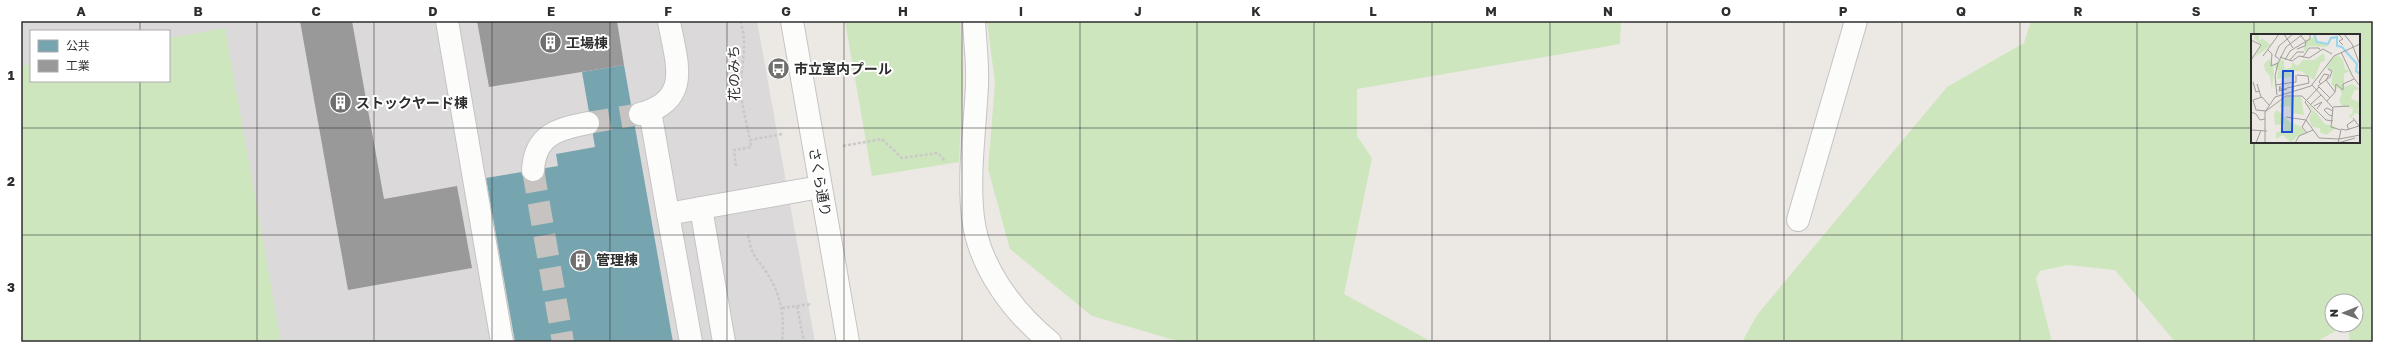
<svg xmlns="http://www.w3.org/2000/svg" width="2394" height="363" font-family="'Golos Text','Noto Sans JP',sans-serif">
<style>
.industrial{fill:#dcd9db;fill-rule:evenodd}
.green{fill:#cee6be;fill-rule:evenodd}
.public{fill:#76a5af}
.industry{fill:#999}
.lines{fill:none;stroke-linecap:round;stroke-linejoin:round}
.minor-tunnel{stroke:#c6c3c0;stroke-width:22;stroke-dasharray:22 11;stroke-linecap:butt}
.minor-casing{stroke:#c5c4c5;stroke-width:24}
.path{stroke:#c9c9c8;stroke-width:2.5;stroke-dasharray:3 2;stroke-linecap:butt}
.minor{stroke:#fcfcfb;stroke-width:22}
.grid{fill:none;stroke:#2e2e2e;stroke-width:1;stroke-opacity:0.55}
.labels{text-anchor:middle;stroke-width:4;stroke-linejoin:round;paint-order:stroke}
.poi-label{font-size:14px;font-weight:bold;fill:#2e2e2e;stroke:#fff;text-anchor:start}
.street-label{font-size:14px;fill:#2e2e2e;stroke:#fff}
.inset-river{fill:none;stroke:#99d6ec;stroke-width:2}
.inset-road{fill:none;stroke:#a09e9b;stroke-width:1}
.view{fill:#1d4ed8;fill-opacity:0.15;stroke:#1d4ed8;stroke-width:2}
.inset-edge{fill:none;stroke:#2e2e2e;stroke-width:2}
.neatline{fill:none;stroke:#2e2e2e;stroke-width:1.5}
.grid-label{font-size:13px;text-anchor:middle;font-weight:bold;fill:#2e2e2e}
</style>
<rect width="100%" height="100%" fill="#ece8e4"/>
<path class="industrial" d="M 21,21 L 757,21 L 815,342 L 21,342 ZM 31,31 L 169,31 L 169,81 L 31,81 Z"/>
<g class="green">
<polygon points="845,21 960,21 963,80 959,162 872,176"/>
<polygon points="987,21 1621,21 1620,44 1357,89 1357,136 1372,158 1344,294 1432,342 1181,342 1092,316 1010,249 988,169 995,83"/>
<path d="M 2031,21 L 2373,21 L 2373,342 L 2350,342 L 2348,325 L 2356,325 L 2356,301 L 2332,301 L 2332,325 L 2346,325 L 2316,342 L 2175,342 L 2115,270 L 2067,265 L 2040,271 L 2036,278 L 2052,342 L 1742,342 L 1757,315 L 1947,87 L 2024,43 ZM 2252,35 L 2359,35 L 2359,142 L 2252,142 Z"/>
<polygon points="225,28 281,342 21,342 21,66 31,64 31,81 169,81 169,38"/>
</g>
<polygon class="public" points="624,65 673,342 515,342 486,178 558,166 556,154 595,147 582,72"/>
<g class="industry">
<polygon points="300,21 352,21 384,199 457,186 472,268 348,290"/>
<polygon points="477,21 617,21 624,65 489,87"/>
</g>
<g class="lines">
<g class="minor-tunnel">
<polyline points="588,123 640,114"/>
<polyline points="533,170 563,342"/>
</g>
<defs>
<g id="minor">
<polyline points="447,21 502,342"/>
<polyline points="792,21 848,342"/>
<path d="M 974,21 C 975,42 978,64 977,85 C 975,129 968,174 973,218 C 979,267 1013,312 1050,342"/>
<polyline points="650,111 668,214"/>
<path d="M 640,114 C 693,100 676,62 669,21"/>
<path d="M 533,170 C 535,135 557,129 588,123"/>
<polyline points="701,208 820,187"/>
<polyline points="1798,220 1856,21"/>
<polyline points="691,342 668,214 701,208 724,342"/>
</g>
</defs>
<use href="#minor" class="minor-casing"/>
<g class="path">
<path d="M 740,21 C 749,43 740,68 741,91 C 742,108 747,124 750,140 L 782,134"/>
<polyline points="843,146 882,139 902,158 938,153 946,162"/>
<polyline points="736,166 734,150 751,147 750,140"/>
<path d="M 748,235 C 753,259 755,255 767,273 C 781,295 785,317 782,342"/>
<polyline points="797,306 804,342"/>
<polyline points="782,308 812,304"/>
</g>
<use href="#minor" class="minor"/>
</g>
<path class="grid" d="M 140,21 L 140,31M 257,21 L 257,342M 374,21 L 374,342M 492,21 L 492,342M 610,21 L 610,342M 727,21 L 727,342M 844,21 L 844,342M 962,21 L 962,342M 1080,21 L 1080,342M 1197,21 L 1197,342M 1314,21 L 1314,342M 1432,21 L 1432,342M 1550,21 L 1550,342M 1667,21 L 1667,342M 1784,21 L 1784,342M 1902,21 L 1902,342M 2020,21 L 2020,342M 2137,21 L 2137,342M 2254,21 L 2254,35M 140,81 L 140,342M 21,128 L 2252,128M 2359,128 L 2373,128M 2254,142 L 2254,342M 21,235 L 2373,235"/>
<defs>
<symbol id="building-disc" viewBox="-11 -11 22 22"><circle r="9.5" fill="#706f6e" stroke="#fff"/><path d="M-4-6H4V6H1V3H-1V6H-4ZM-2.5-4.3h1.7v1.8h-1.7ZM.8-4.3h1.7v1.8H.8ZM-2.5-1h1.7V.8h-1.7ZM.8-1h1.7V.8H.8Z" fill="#fff"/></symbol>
<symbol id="bus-disc" viewBox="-11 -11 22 22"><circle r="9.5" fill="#706f6e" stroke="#fff"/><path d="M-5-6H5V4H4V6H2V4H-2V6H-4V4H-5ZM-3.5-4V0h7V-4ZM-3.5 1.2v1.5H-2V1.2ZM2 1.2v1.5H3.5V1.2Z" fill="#fff"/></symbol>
</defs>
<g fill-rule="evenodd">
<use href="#building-disc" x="538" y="30" width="25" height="25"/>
<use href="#bus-disc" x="766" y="56" width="25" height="25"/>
<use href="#building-disc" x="328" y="90" width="25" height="25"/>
<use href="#building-disc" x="568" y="248" width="25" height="25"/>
</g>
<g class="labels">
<g class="poi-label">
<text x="566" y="48">工場棟</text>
<text x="794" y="74">市立室内プール</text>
<text x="356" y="108">ストックヤード棟</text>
<text x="596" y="265">管理棟</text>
</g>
<g class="street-label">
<text transform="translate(734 73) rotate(-91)" y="5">花のみち</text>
<text transform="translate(820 182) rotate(80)" y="5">さくら通り</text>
</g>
</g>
<g transform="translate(2251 34)">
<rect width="109" height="109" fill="#ece8e4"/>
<path d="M 4,0 L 8,0 L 8,6 L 12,5 L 20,11 L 4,23 L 10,11 L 3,4 ZM 63,3 L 66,8 L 77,11 L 76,13 L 58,12 L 55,17 L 53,17 L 54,6 ZM 19,18 L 19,27 L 21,28 L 23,38 L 21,55 L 19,42 L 14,36 L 13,30 L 19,24 ZM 73,19 L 74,27 L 70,28 L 63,46 L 50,37 L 26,36 L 23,32 L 29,25 L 33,27 L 33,33 L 35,35 L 41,33 L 41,28 L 47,32 L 52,26 L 63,26 ZM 87,21 L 92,26 L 94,35 L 99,37 L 93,40 L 93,53 L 101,50 L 109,55 L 103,56 L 100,65 L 109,68 L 107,76 L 105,76 L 109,77 L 109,81 L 104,79 L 99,85 L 98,81 L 101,80 L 102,74 L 91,72 L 88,66 L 91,60 L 88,54 L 85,55 L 80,50 L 82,37 L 75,34 L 81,24 ZM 39,36 L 41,43 L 26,45 L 27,37 ZM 35,63 L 50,63 L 53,81 L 40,79 L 39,72 L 28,73 ZM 54,69 L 59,71 L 74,90 L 86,93 L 75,101 L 69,98 L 69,94 L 61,93 L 58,84 L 62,76 ZM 26,76 L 40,89 L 49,92 L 55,99 L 45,103 L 40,109 L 32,101 L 25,105 L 25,98 L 32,97 L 34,90 L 24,91 L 23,80 Z" fill="#cee6be"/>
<path class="inset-river" d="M 63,0 L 66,8 L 77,10 L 80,4 L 86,3 L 86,12 L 91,13 L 106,30 L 105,37 L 109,40"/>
<path class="inset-road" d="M 33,0 L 42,14M 87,0 L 92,5 L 88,7 L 92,11M 93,0 L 101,10 L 109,31M 46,15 L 54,12 L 55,8 L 50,2M 17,16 L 21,20 L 20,32 L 27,29M 90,18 L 102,43 L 109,52M 12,22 L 28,0M 29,23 L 41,27 L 48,22 L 58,24M 52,23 L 58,14 L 68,14 L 69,16M 58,24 L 72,15 L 81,20M 28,25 L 24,22 L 28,12 L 42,0M 0,26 L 10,11 L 0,6M 34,26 L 39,17 L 59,5 L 59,0M 39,26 L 46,18 L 53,18M 77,35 L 81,37 L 79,43 L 67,52 L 79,64M 2,48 L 5,58 L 8,57M 6,50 L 10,63M 70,50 L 68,48 L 73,40 L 78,41 L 75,46 L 84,58M 24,51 L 45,48 L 45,41M 61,51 L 82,74 L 80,93 L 90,96 L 87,109M 29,52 L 29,55 L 36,55 L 28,57 ZM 36,54 L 58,49 L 57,42 L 46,41M 26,61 L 24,42 L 27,29 L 35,13 L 52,0M 76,67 L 84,58 L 85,50 L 92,56 L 92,50 L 103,45M 60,70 L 70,61M 18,71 L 11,63 L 2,66 L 5,76 L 15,77 L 35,62 L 51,62 L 75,86 L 82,87M 63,72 L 71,68 L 66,75M 82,73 L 98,72M 0,78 L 5,80 L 9,86 L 14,85M 82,82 L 78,81 L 73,76 L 76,74 L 82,77M 35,83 L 55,86 L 68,104 L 88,105 L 109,101M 90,95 L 95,96 L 108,92 L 102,84M 0,96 L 16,97M 98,96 L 96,91 L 103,86M 56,99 L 51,93 L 60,77 L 54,68 L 68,53M 5,109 L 10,96M 14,109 L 14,78 L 24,63 L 60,52 L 83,22 L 109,10M 44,109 L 48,102 L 62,96M 87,109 L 104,104"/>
<path class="view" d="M 32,37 L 42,37 L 41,98 L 31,98 Z"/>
<rect width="109" height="109" class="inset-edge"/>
</g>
<rect width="2394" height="363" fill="none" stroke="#ffffff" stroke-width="44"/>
<rect x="30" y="30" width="140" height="52" fill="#ffffff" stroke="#ababab"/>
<rect x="38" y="40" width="20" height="12" fill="#76a5af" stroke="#ababab"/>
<text x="66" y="50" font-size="12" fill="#2e2e2e">公共</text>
<rect x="38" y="60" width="20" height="12" fill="#999999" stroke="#ababab"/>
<text x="66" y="70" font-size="12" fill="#2e2e2e">工業</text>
<g transform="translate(2344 313) rotate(269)"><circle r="19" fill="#ffffff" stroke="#ababab"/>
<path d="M0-3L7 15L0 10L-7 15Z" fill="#706f6e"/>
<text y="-6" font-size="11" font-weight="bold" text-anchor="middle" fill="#2e2e2e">N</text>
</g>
<rect x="22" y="22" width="2350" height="319" class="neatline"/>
<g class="grid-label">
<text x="81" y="16">A</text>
<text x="198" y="16">B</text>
<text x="316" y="16">C</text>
<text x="433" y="16">D</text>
<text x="551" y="16">E</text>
<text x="668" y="16">F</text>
<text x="786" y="16">G</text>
<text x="903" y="16">H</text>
<text x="1021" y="16">I</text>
<text x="1138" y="16">J</text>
<text x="1256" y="16">K</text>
<text x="1373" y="16">L</text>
<text x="1491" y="16">M</text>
<text x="1608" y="16">N</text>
<text x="1726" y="16">O</text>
<text x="1843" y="16">P</text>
<text x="1961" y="16">Q</text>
<text x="2078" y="16">R</text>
<text x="2196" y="16">S</text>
<text x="2313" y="16">T</text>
<text x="11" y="80">1</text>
<text x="11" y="186">2</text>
<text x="11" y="292">3</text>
</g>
</svg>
